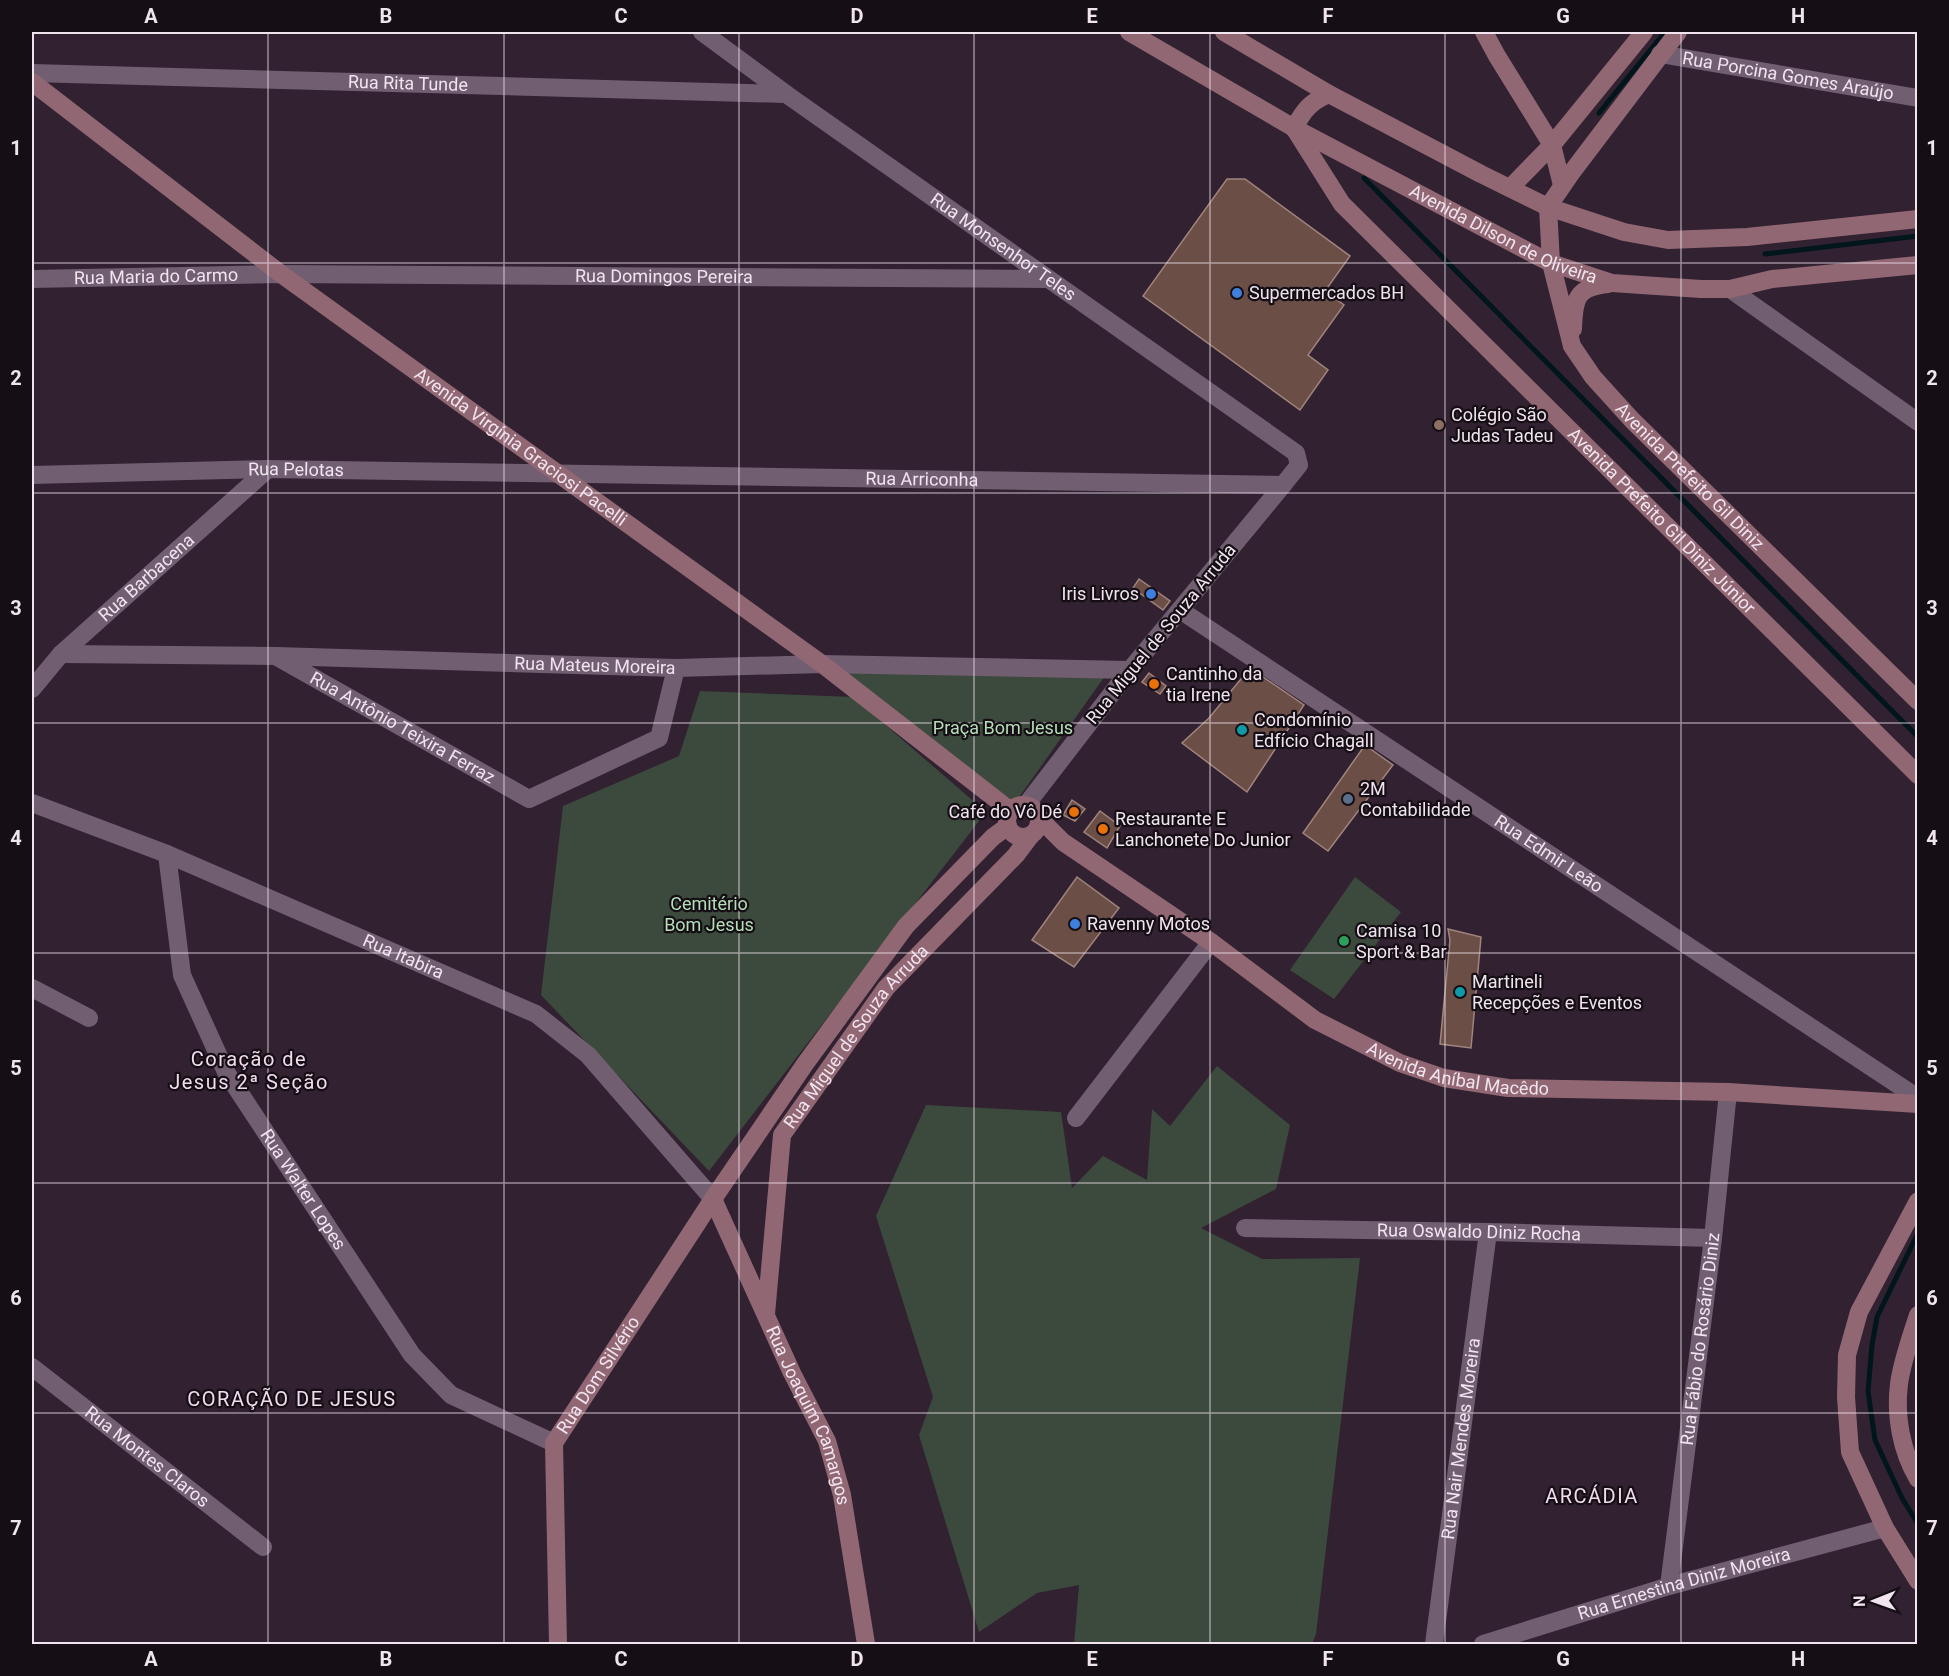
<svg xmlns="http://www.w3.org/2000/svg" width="1949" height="1676" font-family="Roboto,sans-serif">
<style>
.green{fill:#3c4a3d}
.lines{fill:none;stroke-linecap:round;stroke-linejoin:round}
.stream{stroke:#00161a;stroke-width:5}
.building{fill:#6b4f47;stroke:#a0847d;stroke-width:1.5}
.street{stroke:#715e70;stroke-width:18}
.secondary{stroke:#926774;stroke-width:18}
.grid{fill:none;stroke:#f0e4ef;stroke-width:1.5;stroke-opacity:0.55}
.shop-dot{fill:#3f7fe0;stroke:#150e15;stroke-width:2}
.education-dot{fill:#8d6e63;stroke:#150e15;stroke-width:2}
.food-dot{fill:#e8710a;stroke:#150e15;stroke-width:2}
.culture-dot{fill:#0f9aa8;stroke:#150e15;stroke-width:2}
.service-dot{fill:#5c6f8a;stroke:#150e15;stroke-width:2}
.leisure-dot{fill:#2e9e5b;stroke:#150e15;stroke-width:2}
.labels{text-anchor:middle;stroke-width:4.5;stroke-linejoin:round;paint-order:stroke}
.street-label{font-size:18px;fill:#f0e4ef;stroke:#150e15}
.poi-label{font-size:18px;fill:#f0e4ef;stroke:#150e15;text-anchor:start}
.park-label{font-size:18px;fill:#b3deb6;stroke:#150e15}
.neighbourhood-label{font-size:20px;letter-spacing:1.5px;fill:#f1dbef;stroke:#150e15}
.neatline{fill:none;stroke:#f0e4ef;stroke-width:2}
.grid-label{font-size:20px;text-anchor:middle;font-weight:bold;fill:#f0e4ef}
</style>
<rect width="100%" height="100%" fill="#322131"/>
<g class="green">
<polygon points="840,671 1105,676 1015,803"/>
<polygon points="700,691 853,697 986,812 709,1171 541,995 563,806 679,756"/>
<polygon points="1355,877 1401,912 1334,999 1290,970"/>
<polygon points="1217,1066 1290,1125 1276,1189 1201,1228 1262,1259 1360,1258 1316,1634 1312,1644 1074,1644 1079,1585 1037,1593 979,1632 919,1435 933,1397 876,1216 926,1105 1061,1112 1072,1188 1103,1156 1147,1180 1152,1109 1170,1126"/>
</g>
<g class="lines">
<g class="stream">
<polyline points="1599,113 1665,32"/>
<polyline points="1364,178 1918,737"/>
<polyline points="1765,254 1918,236"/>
<polyline points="1918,1233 1877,1317 1872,1345 1868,1391 1875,1440 1902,1498 1918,1524"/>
</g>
</g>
<g class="building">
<polygon points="1227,179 1245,179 1350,256 1325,291 1344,305 1308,355 1328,370 1300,410 1143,296"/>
<polygon points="1139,579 1170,601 1163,610 1133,588"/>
<polygon points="1250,668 1304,705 1247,792 1182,743 1209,718"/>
<polygon points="1149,673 1166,686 1160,694 1142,682"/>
<polygon points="1365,745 1393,765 1328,851 1303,833"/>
<polygon points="1072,800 1085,809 1075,821 1063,815"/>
<polygon points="1100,811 1120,826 1107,848 1084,832"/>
<polygon points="1077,877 1119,908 1074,967 1032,940"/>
<polygon points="1448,929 1481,937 1471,1048 1440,1044 1450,940"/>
</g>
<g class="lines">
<g class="street">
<path id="s1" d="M 702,32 L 786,94 L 1296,453 L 1299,465 L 1283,485 L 1130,670 L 1026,805"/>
<path id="s2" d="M 1660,54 L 1918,98"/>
<path id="s3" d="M 32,73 L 786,94"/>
<path id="s4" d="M 32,279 L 281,274 L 1047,279"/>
<polyline points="1730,289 1918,422"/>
<path id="s5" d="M 32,475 L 268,469 L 1283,485"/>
<path id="s6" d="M 1180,610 L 1918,1098"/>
<path id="s7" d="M 61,654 L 276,656 L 676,668 L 822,664 L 1130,670"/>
<path id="s8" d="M 277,657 L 529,799 L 659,738 L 676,668"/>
<path id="s9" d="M 32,689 L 61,654 L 268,469"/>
<path id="s10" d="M 32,803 L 167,854 L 536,1014 L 588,1055 L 713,1199"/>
<path id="s11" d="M 167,854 L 182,975 L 226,1072 L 412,1355 L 451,1395 L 554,1443"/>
<polyline points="32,988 89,1018"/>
<polyline points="1076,1118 1211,942"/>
<path id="s12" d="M 1245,1228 L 1488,1232 L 1713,1238"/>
<path id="s13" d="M 32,1367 L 263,1547"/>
<path id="s14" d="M 1669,1586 L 1713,1238 L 1728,1092"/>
<path id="s15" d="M 1434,1644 L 1488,1232"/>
<path id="s16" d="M 1483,1644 L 1669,1586 L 1885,1528"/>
</g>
<g class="secondary">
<path id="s17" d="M 1129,32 L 1294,128 L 1539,257 L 1551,263 L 1612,283 L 1701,289 L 1730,289 L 1772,279 L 1918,265"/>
<polyline points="1224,32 1329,94 1481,174 1548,207 1624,232 1668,240 1747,237 1918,219"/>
<polyline points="1484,32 1497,56 1552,145 1562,185"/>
<path id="s18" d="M 32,82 L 281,274 L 822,664 L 1011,811"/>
<path id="s19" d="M 1294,128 L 1342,204 L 1918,775"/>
<path d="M 1294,128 C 1304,110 1310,102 1329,94"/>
<polyline points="1510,188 1552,145 1644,32"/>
<path id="s20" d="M 1548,207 L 1551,263 L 1572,346 L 1593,377 L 1632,420 L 1918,701"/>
<polyline points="1548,207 1572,172 1678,32"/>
<path d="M 1573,329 C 1574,299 1576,287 1608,284"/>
<circle cx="1023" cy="821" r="16"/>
<path id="s21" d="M 1039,818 L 1063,842 L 1211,942 L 1315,1020 L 1400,1063 L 1444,1078 L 1508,1088 L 1728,1092 L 1918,1104"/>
<path id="s22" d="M 713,1199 L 792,1373 L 827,1441 L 842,1495 L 866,1644"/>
<polyline points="1918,1201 1859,1312 1847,1355 1846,1397 1850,1452 1885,1528 1918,1581"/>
<path id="s23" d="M 766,1314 L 782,1135 L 886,988 L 1016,855 L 1031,835"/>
<path d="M 1918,1315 C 1911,1337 1902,1361 1899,1384 C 1895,1415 1901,1451 1918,1479"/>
<path id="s24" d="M 558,1644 L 554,1443 L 713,1199 L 805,1064 L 906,926 L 993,837 L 1008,826"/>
</g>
</g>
<path class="grid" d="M 268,32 L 268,1644M 504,32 L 504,1644M 739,32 L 739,1644M 974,32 L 974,1644M 1210,32 L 1210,1644M 1445,32 L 1445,1644M 1681,32 L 1681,1644M 32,263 L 1918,263M 32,493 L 1918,493M 32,723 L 1918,723M 32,953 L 1918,953M 32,1183 L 1918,1183M 32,1413 L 1918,1413"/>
<g class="shop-dot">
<circle cx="1237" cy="293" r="6"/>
<circle cx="1151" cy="594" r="6"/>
<circle cx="1075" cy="924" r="6"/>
</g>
<circle class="education-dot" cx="1439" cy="425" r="6"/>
<g class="food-dot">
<circle cx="1154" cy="684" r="6"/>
<circle cx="1074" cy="812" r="6"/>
<circle cx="1103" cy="829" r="6"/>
</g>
<g class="culture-dot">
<circle cx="1242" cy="730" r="6"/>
<circle cx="1460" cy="992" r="6"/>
</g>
<circle class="service-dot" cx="1348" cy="799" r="6"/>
<circle class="leisure-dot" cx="1344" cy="941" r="6"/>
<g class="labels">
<g class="street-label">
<text dy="6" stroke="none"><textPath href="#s2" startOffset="130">Rua Porcina Gomes Araújo</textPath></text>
<text dy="6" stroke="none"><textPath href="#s3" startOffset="376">Rua Rita Tunde</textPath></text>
<text dy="6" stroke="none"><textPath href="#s17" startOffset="426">Avenida Dilson de Oliveira</textPath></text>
<text dy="6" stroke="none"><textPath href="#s1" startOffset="370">Rua Monsenhor Teles</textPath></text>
<text dy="6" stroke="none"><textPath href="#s4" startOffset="124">Rua Maria do Carmo</textPath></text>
<text dy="6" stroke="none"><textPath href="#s4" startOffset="632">Rua Domingos Pereira</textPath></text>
<text dy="6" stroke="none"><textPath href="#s18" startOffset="610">Avenida Virgínia Graciosi Pacelli</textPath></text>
<text dy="6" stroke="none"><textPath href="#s5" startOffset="264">Rua Pelotas</textPath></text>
<text dy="6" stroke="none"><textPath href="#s20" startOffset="318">Avenida Prefeito Gil Diniz</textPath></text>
<text dy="6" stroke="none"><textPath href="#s5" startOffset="890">Rua Arriconha</textPath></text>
<text dy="6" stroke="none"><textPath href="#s19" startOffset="540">Avenida Prefeito Gil Diniz Júnior</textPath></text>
<text dy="6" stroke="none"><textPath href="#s9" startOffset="160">Rua Barbacena</textPath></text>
<text transform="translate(1161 634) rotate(-51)" y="6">Rua Miguel de Souza Arruda</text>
<text dy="6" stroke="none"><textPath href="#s7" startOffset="534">Rua Mateus Moreira</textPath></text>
<text dy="6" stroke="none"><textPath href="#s8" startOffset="144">Rua Antônio Teixira Ferraz</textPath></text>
<text dy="6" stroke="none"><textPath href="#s6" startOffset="442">Rua Edmir Leão</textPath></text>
<text dy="6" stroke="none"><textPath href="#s10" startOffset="402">Rua Itabira</textPath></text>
<text dy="6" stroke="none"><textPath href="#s23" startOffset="303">Rua Miguel de Souza Arruda</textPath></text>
<text dy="6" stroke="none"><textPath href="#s21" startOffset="496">Avenida Aníbal Macêdo</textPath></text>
<text dy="6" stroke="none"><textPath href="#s11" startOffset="369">Rua Walter Lopes</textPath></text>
<text dy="6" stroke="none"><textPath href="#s12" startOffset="234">Rua Oswaldo Diniz Rocha</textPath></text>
<text dy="6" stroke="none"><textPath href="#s14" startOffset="249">Rua Fábio do Rosário Diniz</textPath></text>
<text dy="6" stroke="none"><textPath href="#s24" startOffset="282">Rua Dom Silvério</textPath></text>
<text dy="6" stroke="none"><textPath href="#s22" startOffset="237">Rua Joaquim Camargos</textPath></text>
<text dy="6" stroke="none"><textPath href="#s15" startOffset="207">Rua Nair Mendes Moreira</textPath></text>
<text dy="6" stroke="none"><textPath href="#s13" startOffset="146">Rua Montes Claros</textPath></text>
<text dy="6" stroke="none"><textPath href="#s16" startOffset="210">Rua Ernestina Diniz Moreira</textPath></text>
</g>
<g class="poi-label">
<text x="1249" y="299">Supermercados BH</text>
<text x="1451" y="421">Colégio São<tspan x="1451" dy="21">Judas Tadeu</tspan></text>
<text x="1139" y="600" text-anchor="end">Iris Livros</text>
<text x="1166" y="680">Cantinho da<tspan x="1166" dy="21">tia Irene</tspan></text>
<text x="1254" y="726">Condomínio<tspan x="1254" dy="21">Edfício Chagall</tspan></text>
<text x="1360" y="795">2M<tspan x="1360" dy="21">Contabilidade</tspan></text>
<text x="1062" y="818" text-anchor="end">Café do Vô Dé</text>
<text x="1115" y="825">Restaurante E<tspan x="1115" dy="21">Lanchonete Do Junior</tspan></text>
<text x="1087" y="930">Ravenny Motos</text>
<text x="1356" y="937">Camisa 10<tspan x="1356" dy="21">Sport &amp; Bar</tspan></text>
<text x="1472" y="988">Martineli<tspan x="1472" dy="21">Recepções e Eventos</tspan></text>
</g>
<g class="park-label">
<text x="1003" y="734">Praça Bom Jesus</text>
<text x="709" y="910">Cemitério<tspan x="709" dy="21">Bom Jesus</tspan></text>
</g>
<g class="neighbourhood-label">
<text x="249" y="1066">Coração de<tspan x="249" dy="23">Jesus 2ª Seção</tspan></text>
<text x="292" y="1406">CORAÇÃO DE JESUS</text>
<text x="1592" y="1503">ARCÁDIA</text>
</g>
</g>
<rect width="1949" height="1676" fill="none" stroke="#150e15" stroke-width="66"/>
<g transform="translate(1874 1601) rotate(269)" stroke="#150e15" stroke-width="4.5" paint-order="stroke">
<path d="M0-4.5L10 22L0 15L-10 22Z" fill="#f0e4ef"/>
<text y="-9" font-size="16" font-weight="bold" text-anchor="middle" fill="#f0e4ef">N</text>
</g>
<rect x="33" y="33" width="1883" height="1610" class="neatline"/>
<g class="grid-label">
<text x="151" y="23">A</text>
<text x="386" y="23">B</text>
<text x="621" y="23">C</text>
<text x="857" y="23">D</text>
<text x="1092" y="23">E</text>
<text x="1328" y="23">F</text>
<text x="1563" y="23">G</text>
<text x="1798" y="23">H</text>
<text x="16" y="155">1</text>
<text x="1932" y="155">1</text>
<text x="16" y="385">2</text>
<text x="1932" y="385">2</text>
<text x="16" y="615">3</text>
<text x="1932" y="615">3</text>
<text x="16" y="845">4</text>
<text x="1932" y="845">4</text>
<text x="16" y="1075">5</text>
<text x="1932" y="1075">5</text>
<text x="16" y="1305">6</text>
<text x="1932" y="1305">6</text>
<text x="16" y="1535">7</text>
<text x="1932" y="1535">7</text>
<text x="151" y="1666">A</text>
<text x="386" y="1666">B</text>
<text x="621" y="1666">C</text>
<text x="857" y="1666">D</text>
<text x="1092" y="1666">E</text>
<text x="1328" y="1666">F</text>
<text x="1563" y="1666">G</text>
<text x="1798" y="1666">H</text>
</g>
</svg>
